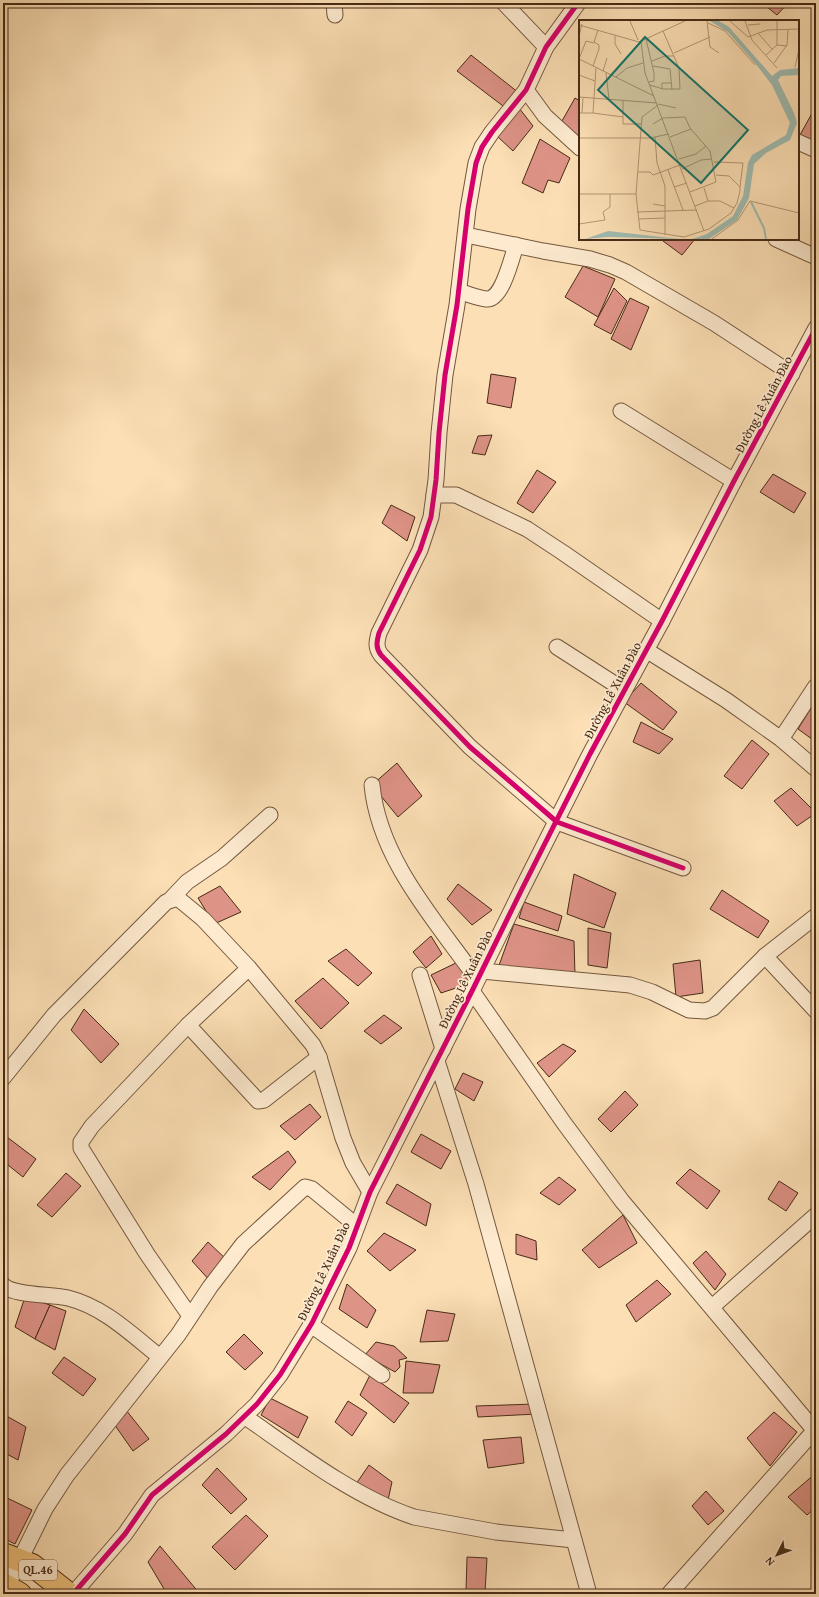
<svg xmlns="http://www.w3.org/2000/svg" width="819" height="1597" font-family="'Gentium Book Plus',serif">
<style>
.building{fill:#de9387;stroke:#472b16}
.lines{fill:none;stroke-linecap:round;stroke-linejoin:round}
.minor-casing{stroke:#74583e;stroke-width:17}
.trunk-casing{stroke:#472b16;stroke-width:24}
.minor{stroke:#fdeacf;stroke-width:15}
.trunk{stroke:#eec07a;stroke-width:22}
.cycleway-casing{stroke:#fdeacf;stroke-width:8}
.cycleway{stroke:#d6006c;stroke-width:5}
.labels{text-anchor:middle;stroke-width:3.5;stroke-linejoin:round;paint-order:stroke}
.shield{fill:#fdeacf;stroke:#7e644e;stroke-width:1}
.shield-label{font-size:12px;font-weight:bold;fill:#472b16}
.street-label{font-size:13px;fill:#472b16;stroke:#fdeacf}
.inset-river{fill:none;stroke:#9fbcb1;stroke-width:2}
.inset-road{fill:none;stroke:#b49775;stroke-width:1}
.view{fill:#0f766e;fill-opacity:0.15;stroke:#0f766e;stroke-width:2}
.inset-edge{fill:none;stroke:#472b16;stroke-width:2}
</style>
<rect width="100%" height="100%" fill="#fcdfb5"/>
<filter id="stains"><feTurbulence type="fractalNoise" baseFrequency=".005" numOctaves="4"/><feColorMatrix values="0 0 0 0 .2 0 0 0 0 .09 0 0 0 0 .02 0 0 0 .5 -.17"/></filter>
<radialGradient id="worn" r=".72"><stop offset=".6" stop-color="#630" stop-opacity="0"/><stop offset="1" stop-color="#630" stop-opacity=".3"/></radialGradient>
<g class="building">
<polygon points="762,3 788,3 777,15"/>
<polygon points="471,55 519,93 507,109 457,71"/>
<polygon points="575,98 580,101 580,140 558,128"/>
<polygon points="816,106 816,132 811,141 800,135"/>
<polygon points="519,108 533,126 513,151 497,136"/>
<polygon points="540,139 570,158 559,183 548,180 543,193 522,183"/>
<polygon points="664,239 695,239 682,255 663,241"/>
<polygon points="583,266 615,279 598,317 565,297"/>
<polygon points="614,288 627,301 611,334 594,325"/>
<polygon points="630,298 649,307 631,350 611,339"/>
<polygon points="491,374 516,378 511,408 487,403"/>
<polygon points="492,435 485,455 472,453 478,436"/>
<polygon points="537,470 556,482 533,513 517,503"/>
<polygon points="773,474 806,493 794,513 760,492"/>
<polygon points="391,505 415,517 407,541 382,523"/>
<polygon points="641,683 677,712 663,730 624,702"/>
<polygon points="816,700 816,742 798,729"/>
<polygon points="641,722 673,739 659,754 633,742"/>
<polygon points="752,740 769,754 742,789 724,776"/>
<polygon points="397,763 422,796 398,817 372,785"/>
<polygon points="791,788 816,813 797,826 774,801"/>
<polygon points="574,874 616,893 604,928 567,914"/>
<polygon points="458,884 492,910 472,925 447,899"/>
<polygon points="220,886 241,912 214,924 198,898"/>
<polygon points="722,890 769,921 758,938 710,909"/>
<polygon points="524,902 562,916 558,931 519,918"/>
<polygon points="514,924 574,941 575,975 498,968"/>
<polygon points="588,928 611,933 607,968 588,965"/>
<polygon points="431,936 442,954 426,968 413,952"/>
<polygon points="346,949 372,973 358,986 328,961"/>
<polygon points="700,960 703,993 676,997 673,964"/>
<polygon points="458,962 471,983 441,993 431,975"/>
<polygon points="323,978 349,1003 321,1029 295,1001"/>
<polygon points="84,1009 119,1044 101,1063 71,1030"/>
<polygon points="384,1015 402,1028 381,1044 364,1031"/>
<polygon points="563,1044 576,1051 549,1077 537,1063"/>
<polygon points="463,1073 483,1082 474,1101 455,1089"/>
<polygon points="625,1091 638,1105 611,1132 598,1119"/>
<polygon points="310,1104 321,1117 295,1140 280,1126"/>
<polygon points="3,1134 36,1159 23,1177 3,1161"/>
<polygon points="421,1134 451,1151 441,1169 411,1152"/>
<polygon points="288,1151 296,1162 270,1190 252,1177"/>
<polygon points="690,1169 720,1191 707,1209 676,1183"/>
<polygon points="66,1173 81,1186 52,1217 37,1205"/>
<polygon points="559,1177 576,1190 559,1205 540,1193"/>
<polygon points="779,1181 798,1193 786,1211 768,1199"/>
<polygon points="397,1184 431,1204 426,1226 386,1203"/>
<polygon points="623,1215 637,1243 599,1268 582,1250"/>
<polygon points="384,1233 416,1250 390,1271 367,1251"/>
<polygon points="516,1234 536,1241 537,1260 516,1254"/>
<polygon points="208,1242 228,1261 211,1282 192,1261"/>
<polygon points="706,1251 726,1274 715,1290 693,1263"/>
<polygon points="657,1280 671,1294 636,1322 626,1305"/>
<polygon points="347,1284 376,1310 367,1328 339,1309"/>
<polygon points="25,1297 50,1305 35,1339 15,1327"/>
<polygon points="50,1305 66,1311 55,1350 35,1339"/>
<polygon points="427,1310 455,1314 448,1341 420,1342"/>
<polygon points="244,1334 263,1353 245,1370 226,1352"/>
<polygon points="376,1342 394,1346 407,1358 399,1360 400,1367 395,1372 365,1355"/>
<polygon points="64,1357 96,1379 83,1396 52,1373"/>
<polygon points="406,1361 440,1365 433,1393 403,1393"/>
<polygon points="370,1375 409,1403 394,1423 360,1395"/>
<polygon points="270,1398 308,1417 298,1438 261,1415"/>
<polygon points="348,1401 367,1413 352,1436 335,1422"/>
<polygon points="535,1404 537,1414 478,1417 476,1406"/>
<polygon points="126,1410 149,1439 133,1451 114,1424"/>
<polygon points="774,1412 797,1432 770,1466 747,1438"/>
<polygon points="3,1414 26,1427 18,1460 3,1452"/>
<polygon points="521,1437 524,1463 488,1468 483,1440"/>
<polygon points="369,1465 392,1482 388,1500 356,1484"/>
<polygon points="217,1468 247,1499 231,1514 202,1485"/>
<polygon points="816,1473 816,1507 807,1515 788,1497"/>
<polygon points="706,1491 724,1511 708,1525 692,1506"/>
<polygon points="3,1496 32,1510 15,1544 3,1538"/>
<polygon points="246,1515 268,1536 235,1570 212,1547"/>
<polygon points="160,1546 200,1594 167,1594 148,1562"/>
<polygon points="467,1557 487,1558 485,1592 466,1591"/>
</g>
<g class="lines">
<defs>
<g id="minor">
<polyline points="334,3 335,15"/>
<polyline points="504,3 546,47"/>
<path d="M 578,3 L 546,47 L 526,90 L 492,132 L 482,147 L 476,163 L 468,209 L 457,305 L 445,375 L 439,433 L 436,480 L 431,517 L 420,550 L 379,633 C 377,641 375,647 381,655 L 470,747 L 557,822 L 683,868"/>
<polyline points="526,90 545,116 580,148"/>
<polyline points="798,142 816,150"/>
<polyline points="466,235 543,251 590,259 610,265 626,272 714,323 792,374"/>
<polyline points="776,239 816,257"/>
<path d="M 459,291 C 467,294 477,298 486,299 C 502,301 512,257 516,245"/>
<polyline points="621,411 734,481"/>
<polyline points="434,495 456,495 527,529 562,552 662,621"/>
<polyline points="557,647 624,690"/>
<polyline points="646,650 726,700 781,739 816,769"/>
<polyline points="781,739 816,686"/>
<path d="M 372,785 C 379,859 435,920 477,979"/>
<polyline points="170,900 187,882 222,858 270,815"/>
<polyline points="765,956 816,1011"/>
<polyline points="482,971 630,985 652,992 689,1010 705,1011 713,1008 765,956 816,916"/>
<polyline points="420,975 443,1049"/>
<polyline points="472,991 564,1123 622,1201 816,1432"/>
<polyline points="188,1025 258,1101 264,1100 319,1057"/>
<polyline points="437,1061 476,1184 589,1594"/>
<polyline points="3,1078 54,1015 166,902 175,899 180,900 203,919 249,968 313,1045 319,1057 343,1138 353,1163 370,1192"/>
<path d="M 3,1285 C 13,1296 51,1294 68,1298 C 104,1307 131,1334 160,1357"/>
<polyline points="712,1307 816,1215"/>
<polyline points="190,1316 147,1254 81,1148 81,1142 92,1126 188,1025 249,968"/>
<polyline points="311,1325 382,1375"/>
<path d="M 244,1416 C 296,1452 354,1497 414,1517 L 496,1532 L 574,1540"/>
<polyline points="7,1586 45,1509 67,1475 178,1335 210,1287 243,1244 305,1187 312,1189 357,1226"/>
<polyline points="73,1594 125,1534 152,1495 226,1434 257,1404 280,1375 312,1323 349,1248 370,1192 472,991 522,889 590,754 662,621 734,481 816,328"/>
<polyline points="669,1594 815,1430"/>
</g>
<g id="trunk">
<polyline points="3,1554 32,1565 69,1594"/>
<polyline points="3,1584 20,1594"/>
</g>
</defs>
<use href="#minor" class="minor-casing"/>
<use href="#trunk" class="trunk-casing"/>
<use href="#minor" class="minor"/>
<use href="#trunk" class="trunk"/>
<defs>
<g id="cycleway">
<path d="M 578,3 L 546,47 L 526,90 L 492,132 L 482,147 L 476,163 L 468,209 L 457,305 L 445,375 L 439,433 L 436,480 L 431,517 L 420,550 L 379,633 C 377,641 375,647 381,655 L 470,747 L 557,822 L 683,868"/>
<polyline points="73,1594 125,1534 152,1495 226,1434 257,1404 280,1375 312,1323 349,1248 370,1192 472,991 522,889 590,754 662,621 734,481 816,328"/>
</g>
</defs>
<use href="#cycleway" class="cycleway-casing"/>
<use href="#cycleway" class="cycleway"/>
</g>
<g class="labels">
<rect class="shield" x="19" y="1560" width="38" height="20" rx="3"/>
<g class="shield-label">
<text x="38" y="1574">QL.46</text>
</g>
<g class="street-label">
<text transform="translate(763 404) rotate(-62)" y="5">Đường Lê Xuân Đào</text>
<text transform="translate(612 690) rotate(-62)" y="5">Đường Lê Xuân Đào</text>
<text transform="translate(465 979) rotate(-64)" y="5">Đường Lê Xuân Đào</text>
<text transform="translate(323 1271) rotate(-65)" y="5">Đường Lê Xuân Đào</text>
</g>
</g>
<g transform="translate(579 20)">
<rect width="220" height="220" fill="#fcdfb5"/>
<path d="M 131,1 L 140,1 L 150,7 L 193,56 L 201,50 L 220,48 L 220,55 L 202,56 L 199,60 L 215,93 L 218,103 L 211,120 L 187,133 L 175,144 L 170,178 L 158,200 L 130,219 L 113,219 L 128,214 L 154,196 L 164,176 L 169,143 L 173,135 L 207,115 L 211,103 L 193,65 L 180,48 L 149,12 ZM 29,211 L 101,219 L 30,217 L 6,219 Z" fill="#9fbcb1"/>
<path class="inset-river" d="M 172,182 L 185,208 L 187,219"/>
<path class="inset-road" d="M 51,1 L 59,20M 128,1 L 131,27 L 140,33M 151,1 L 169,17 L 188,10 L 220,9M 166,1 L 173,20 L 198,48M 198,1 L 198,25M 129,3 L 146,11 L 176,45M 0,5 L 60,22 L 106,1M 169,5 L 181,4M 179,13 L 193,29M 0,16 L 3,4M 36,16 L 36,24 L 42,34M 67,19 L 75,53 L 75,61 L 70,62M 62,21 L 66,53 L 125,211M 95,33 L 131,17M 187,35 L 198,25 L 208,26M 0,39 L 75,76M 0,39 L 7,21 L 15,23M 73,41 L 86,36 L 95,36M 195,43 L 208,25 L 209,9M 14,46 L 20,29 L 20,25 L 15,22 L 19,10M 74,46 L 91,49 L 93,70M 216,47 L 220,29M 24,51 L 28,38M 27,53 L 30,79M 0,55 L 16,61M 37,57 L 48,48 L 64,43M 71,65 L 84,69 L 101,69 L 100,48 L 84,11M 83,69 L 83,63 L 92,63M 0,77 L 78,83M 44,80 L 44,104 L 63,104M 79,84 L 97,88M 79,85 L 63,97 L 57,174 L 61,210 L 105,217 L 130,209 L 152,193 L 158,183 L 161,171 L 161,167 L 150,156 L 137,155M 0,93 L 14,93 L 17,48M 3,93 L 4,78M 14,93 L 44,97M 74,104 L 84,98 L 106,97 L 111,108 L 131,131 L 137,162 L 111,172M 76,117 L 78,143 L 86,166 L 86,215M 91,117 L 112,109M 0,118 L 71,118 L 90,114M 100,139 L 117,134 L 127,126M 135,142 L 164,143 L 161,167M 103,149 L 122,140 L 133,139M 89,150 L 104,190M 59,152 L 71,152 L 74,155 L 101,145M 95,167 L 108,163M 125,168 L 129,181M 0,174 L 57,174M 74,184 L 86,186M 116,186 L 129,181 L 141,181 L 155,188M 58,192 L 118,190M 60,199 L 86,198M 0,204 L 26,200 L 24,192 L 31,187 L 31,174M 133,219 L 159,200 L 171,181 L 220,193"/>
<path class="view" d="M 66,17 L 169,110 L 122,163 L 19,70 Z"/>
<rect width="220" height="220" class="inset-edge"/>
</g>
<rect width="819" height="1597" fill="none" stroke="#fcdfb5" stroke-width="16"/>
<rect x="4" y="4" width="811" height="1589" fill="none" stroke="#472b16" stroke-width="2"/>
<rect x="8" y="8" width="803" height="1581" fill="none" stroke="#472b16"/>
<g transform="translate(777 1555) rotate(228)" stroke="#fdeacf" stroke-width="3" paint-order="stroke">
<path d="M0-3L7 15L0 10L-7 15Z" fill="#472b16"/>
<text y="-6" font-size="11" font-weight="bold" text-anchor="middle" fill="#472b16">N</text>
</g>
<rect width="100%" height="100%" filter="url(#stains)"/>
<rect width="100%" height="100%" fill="url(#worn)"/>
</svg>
